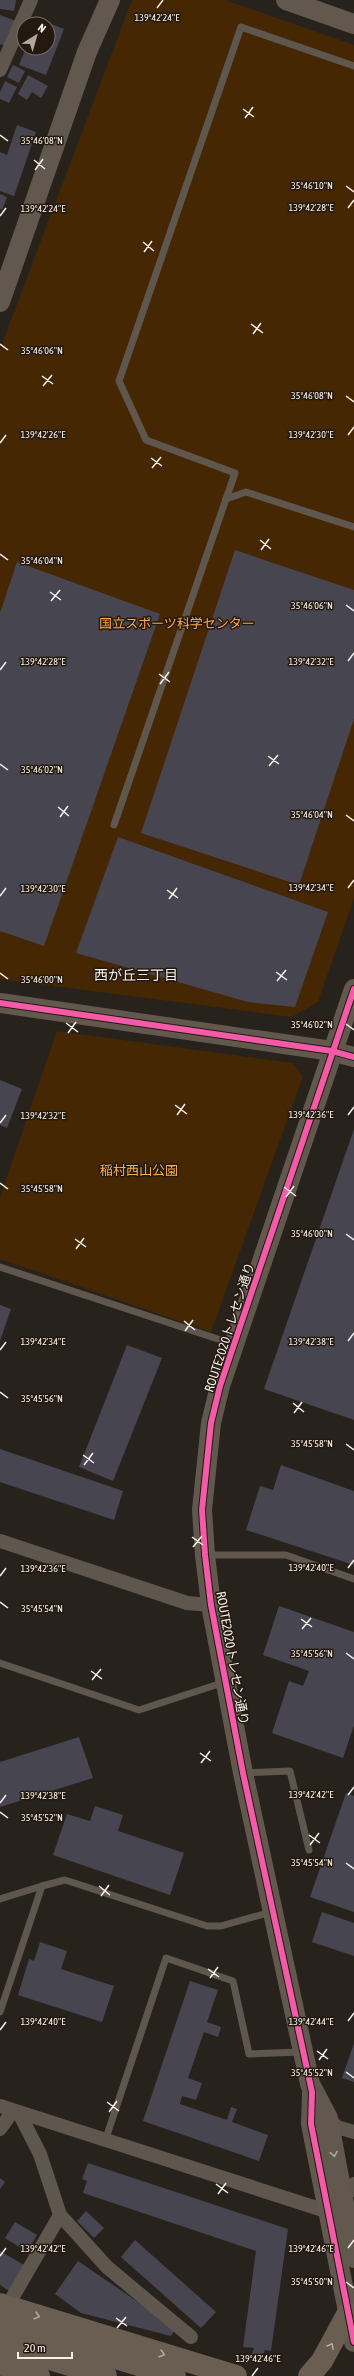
<svg xmlns="http://www.w3.org/2000/svg" width="354" height="2376" viewBox="0 0 354 2376" font-family="'Asap Condensed','Noto Sans JP',sans-serif">
<rect width="100%" height="100%" fill="#28221d"/>
<g fill="#452704">
<polygon points="132,0 225,0 354,45 354,898 318,1002 292,1017 0,979 0,349"/>
<polygon points="57,1031 293,1063 303,1076 211,1332 0,1259 0,1197"/>
</g>
<g fill="#474550">
<polygon points="0,0 16,0 14,11 0,9"/>
<polygon points="0,15 16,21 5,46 0,44"/>
<polygon points="38,19 64,29 46,75 19,65 26,48 48,48 48,24 36,24"/>
<polygon points="13,65 25,71 19,83 7,77"/>
<polygon points="28,75 48,86 41,98 32,92 27,100 18,94"/>
<polygon points="5,81 17,87 9,103 0,99 0,92"/>
<polygon points="17,125 36,132 14,196 0,191 0,152 7,155"/>
<polygon points="0,194 7,197 2,210 0,209"/>
<polygon points="235,550 354,590 354,719 299,885 141,833"/>
<polygon points="17,562 160,614 44,946 0,931 0,613"/>
<polygon points="118,837 328,912 295,1007 248,1002 76,953"/>
<polygon points="0,1080 22,1089 7,1128 0,1125"/>
<polygon points="354,1129 354,1420 264,1389"/>
<polygon points="0,1305 11,1309 0,1341"/>
<polygon points="127,1345 162,1358 113,1481 79,1467"/>
<polygon points="0,1449 123,1491 114,1520 0,1482"/>
<polygon points="281,1465 354,1491 354,1565 246,1530 260,1486 273,1490"/>
<polygon points="279,1606 354,1632 354,1725 343,1758 272,1733 289,1681 303,1686 309,1671 263,1655"/>
<polygon points="79,1737 93,1778 0,1807 0,1762"/>
<polygon points="346,1793 354,1796 354,1912 310,1897"/>
<polygon points="95,1806 123,1815 118,1831 184,1853 170,1895 53,1855 67,1814 90,1821"/>
<polygon points="322,1912 354,1923 354,1956 312,1942"/>
<polygon points="40,1942 67,1951 61,1969 114,1986 102,2022 18,1995 29,1959 34,1961"/>
<polygon points="190,1981 218,1990 207,2022 221,2027 218,2037 204,2032 188,2078 202,2083 196,2100 182,2096 180,2104 227,2120 231,2107 237,2109 232,2122 268,2135 259,2161 143,2121"/>
<polygon points="354,2043 354,2082 342,2078"/>
<polygon points="88,2163 288,2229 271,2351 265,2350 263,2355 252,2354 254,2348 243,2347 256,2251 83,2193 87,2181 82,2179"/>
<polygon points="0,2178 5,2182 0,2189"/>
<polygon points="86,2211 104,2228 94,2238 77,2221"/>
<polygon points="15,2222 37,2235 27,2252 5,2238"/>
<polygon points="135,2240 216,2312 201,2328 121,2257"/>
<polygon points="0,2251 24,2265 9,2291 0,2285"/>
<polygon points="78,2261 176,2328 171,2336 81,2313 55,2294"/>
</g>
<g fill="none" stroke-linecap="round" stroke-linejoin="round">
<g stroke="#5f564e" stroke-width="7">
<polyline points="226,499 235,473 146,440 119,381 241,27 354,66"/>
<polyline points="114,825 226,499 246,492 354,527"/>
<polyline points="0,1267 233,1344"/>
<polyline points="207,1555 286,1555 354,1579"/>
<polyline points="0,1663 139,1710 225,1682"/>
<polyline points="245,1773 290,1771 309,1850"/>
<polyline points="0,1899 42,1886"/>
<polyline points="0,2012 42,1886 65,1880 207,1926 221,1926 271,1912"/>
<polyline points="105,2141 166,1958 233,1981 249,2054 301,2052"/>
</g>
<g stroke="#5f564e" stroke-width="14">
<polyline points="0,70 31,0"/>
<polyline points="0,1541 187,1603 211,1605"/>
<polyline points="0,2106 326,2211"/>
<polyline points="19,2113 40,2154 60,2215 107,2267 191,2337"/>
<polyline points="328,2118 337,2127 354,2132"/>
<polyline points="0,2129 13,2111"/>
<polyline points="342,2201 354,2184"/>
<polyline points="7,2307 60,2215"/>
</g>
<g stroke="#62584d" stroke-width="20">
<polyline points="286,0 354,24"/>
<polyline points="0,302 87,52 110,0"/>
<polyline points="354,989 220,1386 211,1423 202,1510 205,1555 211,1605 243,1773 310,2084 328,2118 354,2258"/>
<polyline points="0,1003 332,1051 354,1057"/>
<polyline points="312,2092 311,2124 354,2342"/>
</g>
<g stroke="#6a5e53" stroke-width="22">
<polyline points="0,2304 236,2376"/>
<polyline points="0,2323 175,2376"/>
<polyline points="0,2344 106,2376"/>
<polyline points="0,2364 39,2376"/>
<polyline points="309,2376 322,2361 348,2313"/>
</g>
<defs>
<g id="cycleway">
<polyline points="354,989 220,1386 211,1423 202,1510 205,1555 211,1605 243,1773 312,2092 311,2124 354,2342"/>
<polyline points="0,1003 332,1051 354,1057"/>
</g>
</defs>
<use href="#cycleway" stroke="#23190f" stroke-width="8"/>
<use href="#cycleway" stroke="#f35aa7" stroke-width="6"/>
</g>
<defs><path id="oneway-chevron" d="M-2-3.5L2.5 0L-2 3.5" fill="none" stroke-width="1.6" stroke-linecap="round" stroke-linejoin="round"/></defs>
<use stroke="#ada49c" href="#oneway-chevron" transform="translate(334 2154) rotate(80)"/>
<g stroke="#b1a79e">
<use href="#oneway-chevron" transform="translate(37 2316) rotate(17)"/>
<use href="#oneway-chevron" transform="translate(331 2346) rotate(-60)"/>
<use href="#oneway-chevron" transform="translate(162 2354) rotate(17)"/>
</g>
<path fill="none" stroke="#f8f0ea" stroke-width="1.5" d="M157 8 163 0M243 109 254 117M245 118 253 107M0 135 8 141M34 160 45 169M35 170 43 159M346 186 354 192M348 208 354 200M0 216 6 208M143 242 154 251M144 252 152 241M251 324 263 333M253 334 261 323M0 344 8 350M42 376 53 384M43 386 52 375M346 396 354 402M348 435 354 427M0 443 6 435M151 458 162 466M152 468 161 457M260 540 271 549M261 550 269 539M0 554 8 560M50 592 61 600M51 601 60 590M346 605 354 611M348 661 354 653M0 670 6 662M159 674 170 682M160 684 169 672M268 756 279 764M0 764 8 770M269 766 278 755M58 807 69 816M346 815 354 821M60 817 68 806M348 888 354 880M167 890 178 898M0 896 6 888M169 899 177 888M276 972 287 980M0 973 8 979M277 981 286 970M66 1023 78 1032M346 1024 354 1030M68 1033 76 1022M175 1105 187 1114M177 1115 185 1104M348 1115 354 1107M0 1123 6 1115M0 1183 8 1189M284 1187 296 1196M286 1197 294 1186M346 1234 354 1240M75 1239 86 1247M76 1249 84 1238M184 1321 195 1330M185 1331 193 1320M348 1341 354 1333M0 1350 6 1342M0 1392 8 1398M293 1403 304 1412M294 1413 302 1402M346 1444 354 1450M83 1455 94 1463M84 1465 93 1453M192 1537 203 1545M193 1547 202 1536M348 1568 354 1560M0 1576 6 1568M0 1602 8 1608M301 1619 312 1627M302 1629 311 1618M346 1653 354 1659M91 1671 102 1679M92 1680 101 1669M200 1753 211 1761M201 1763 210 1751M348 1795 354 1787M0 1803 6 1795M0 1812 8 1818M309 1835 320 1843M310 1845 319 1833M346 1863 354 1869M99 1886 110 1895M101 1896 109 1885M208 1969 219 1977M210 1978 218 1967M348 2021 354 2013M0 2030 6 2022M317 2051 328 2059M319 2060 327 2049M346 2072 354 2078M107 2102 119 2111M109 2112 117 2101M216 2184 228 2193M218 2194 226 2183M348 2248 354 2240M0 2256 6 2248M346 2282 354 2288M116 2318 127 2326M117 2328 126 2317M252 2376 258 2368"/>
<g text-anchor="middle" stroke-width="3" stroke-linejoin="round" paint-order="stroke">
<g font-size="13" fill="#feab4d" stroke="#23190f">
<text x="177" y="628">国立スポーツ科学センター</text>
<text x="139" y="1175">稲村西山公園</text>
</g>
<g font-size="13" fill="#f8f0ea" stroke="#23190f">
<text transform="translate(229 1327) rotate(-72)" y="5">ROUTE2020トレセン通り</text>
<text transform="translate(233 1658) rotate(80)" y="5">ROUTE2020トレセン通り</text>
</g>
<g font-size="14" fill="#f8f0ea" stroke="#23190f">
<text x="136" y="980">西が丘三丁目</text>
</g>
</g>
<g font-size="10" text-anchor="middle" fill="#f8f0ea" stroke="#23190f" stroke-width="3" stroke-linejoin="round" paint-order="stroke">
<text x="157" y="21">139°42'24"E</text>
<text x="42" y="144">35°46'08"N</text>
<text x="312" y="189">35°46'10"N</text>
<text x="311" y="211">139°42'28"E</text>
<text x="43" y="212">139°42'24"E</text>
<text x="42" y="354">35°46'06"N</text>
<text x="312" y="399">35°46'08"N</text>
<text x="311" y="438">139°42'30"E</text>
<text x="43" y="438">139°42'26"E</text>
<text x="42" y="564">35°46'04"N</text>
<text x="312" y="609">35°46'06"N</text>
<text x="311" y="665">139°42'32"E</text>
<text x="43" y="665">139°42'28"E</text>
<text x="42" y="773">35°46'02"N</text>
<text x="312" y="818">35°46'04"N</text>
<text x="311" y="891">139°42'34"E</text>
<text x="43" y="892">139°42'30"E</text>
<text x="42" y="983">35°46'00"N</text>
<text x="312" y="1028">35°46'02"N</text>
<text x="311" y="1118">139°42'36"E</text>
<text x="43" y="1119">139°42'32"E</text>
<text x="42" y="1192">35°45'58"N</text>
<text x="312" y="1237">35°46'00"N</text>
<text x="311" y="1345">139°42'38"E</text>
<text x="43" y="1345">139°42'34"E</text>
<text x="42" y="1402">35°45'56"N</text>
<text x="312" y="1447">35°45'58"N</text>
<text x="311" y="1571">139°42'40"E</text>
<text x="43" y="1572">139°42'36"E</text>
<text x="42" y="1612">35°45'54"N</text>
<text x="312" y="1657">35°45'56"N</text>
<text x="311" y="1798">139°42'42"E</text>
<text x="43" y="1799">139°42'38"E</text>
<text x="42" y="1821">35°45'52"N</text>
<text x="312" y="1866">35°45'54"N</text>
<text x="311" y="2025">139°42'44"E</text>
<text x="43" y="2025">139°42'40"E</text>
<text x="312" y="2076">35°45'52"N</text>
<text x="311" y="2252">139°42'46"E</text>
<text x="43" y="2252">139°42'42"E</text>
<text x="312" y="2285">35°45'50"N</text>
<text x="258" y="2362">139°42'46"E</text>
</g>
<g transform="translate(36 36) rotate(37)"><circle r="19" fill="#23190f" stroke="#786f67"/>
<path d="M0-3L7 15L0 10L-7 15Z" fill="#afa8a2"/>
<text y="-6" font-size="11" font-weight="bold" text-anchor="middle" fill="#f8f0ea">N</text>
</g>
<path d="M18 2352v6h54v-6" fill="none" stroke="#f8f0ea" stroke-width="2"/>
<text x="24" y="2352" font-size="12" fill="#f8f0ea" stroke="#23190f" stroke-width="3" paint-order="stroke">20 m</text>
</svg>
